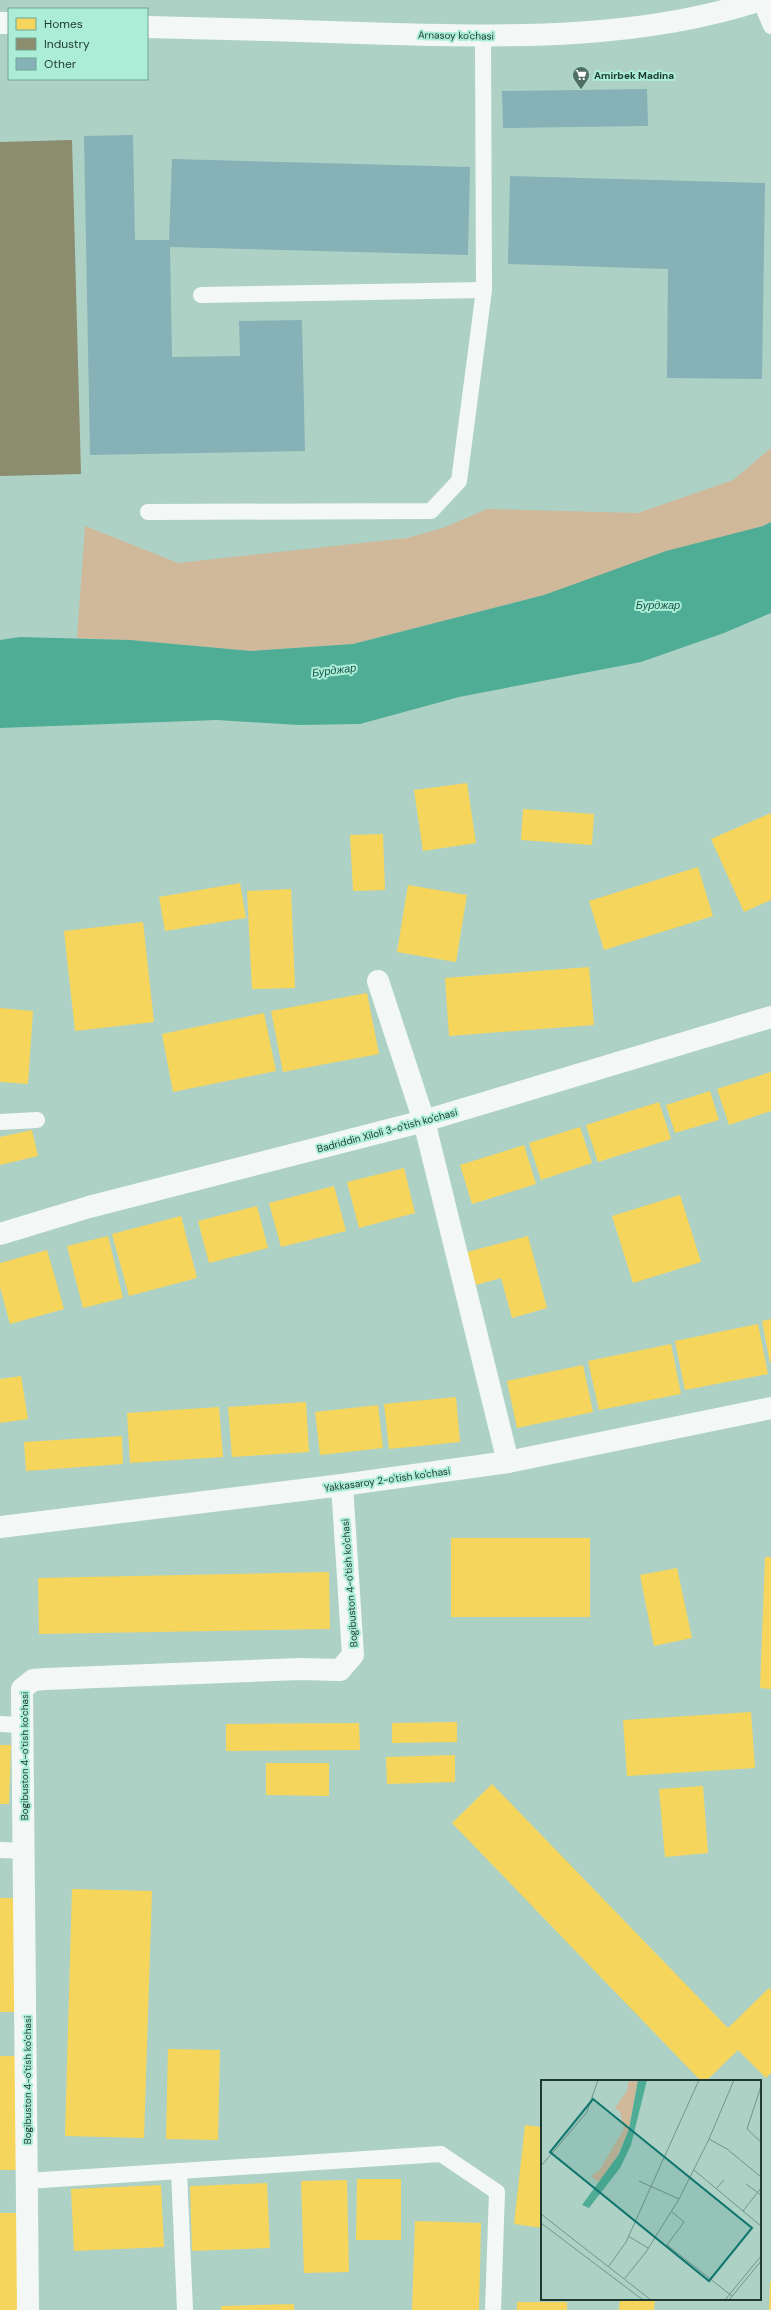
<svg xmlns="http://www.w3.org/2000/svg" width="771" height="2310" viewBox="0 0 771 2310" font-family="'DM Sans',sans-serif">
<rect width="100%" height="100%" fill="#aed1c5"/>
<polygon fill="#d0b89b" points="771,448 771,522 763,526 544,595 353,644 251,651 130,640 77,638 85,526 178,563 407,538 443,528 487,509 638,513 733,480"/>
<polygon fill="#4fad95" points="771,522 771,613 724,633 641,662 459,697 360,724 299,725 217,720 0,728 0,640 20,637 130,640 251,651 353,644 544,595 666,551 763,526"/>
<g fill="#f6d55c">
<polygon points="467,783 476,843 423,851 414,790"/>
<polygon points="523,809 594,814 592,845 521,840"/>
<polygon points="771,813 771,900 744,912 711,839"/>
<polygon points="383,834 385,890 353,891 350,835"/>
<polygon points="698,867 713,916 604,950 589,901"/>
<polygon points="240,883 246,918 165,931 159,897"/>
<polygon points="408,885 467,895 456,962 397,952"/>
<polygon points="291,889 295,988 252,989 247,891"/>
<polygon points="143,922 154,1022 75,1031 64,931"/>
<polygon points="589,967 594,1025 449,1036 445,978"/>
<polygon points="367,993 379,1054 283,1072 271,1011"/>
<polygon points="0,1008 33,1011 28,1084 0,1082"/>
<polygon points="264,1013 276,1071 173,1092 162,1034"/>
<polygon points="771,1072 771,1111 729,1125 717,1089"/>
<polygon points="710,1091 719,1120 675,1133 666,1105"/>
<polygon points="659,1102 671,1139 598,1162 586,1125"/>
<polygon points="580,1127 592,1163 541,1180 529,1143"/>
<polygon points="32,1130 38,1156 0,1165 0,1137"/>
<polygon points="524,1145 536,1184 472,1204 460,1165"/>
<polygon points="404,1168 415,1213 359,1228 347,1182"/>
<polygon points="334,1186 346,1231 281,1247 269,1203"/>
<polygon points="680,1195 701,1262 633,1283 612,1216"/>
<polygon points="257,1206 268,1248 209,1263 198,1221"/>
<polygon points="181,1216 197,1278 129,1296 112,1234"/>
<polygon points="108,1236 123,1298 83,1308 67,1246"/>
<polygon points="528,1236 547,1308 512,1318 501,1278 476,1285 467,1252"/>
<polygon points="47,1250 64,1309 10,1324 0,1287 0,1263"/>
<polygon points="771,1319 771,1363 770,1363 762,1321"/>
<polygon points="758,1324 768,1374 685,1390 675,1341"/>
<polygon points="671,1344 681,1394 599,1410 588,1361"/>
<polygon points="583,1365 593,1412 517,1428 507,1381"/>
<polygon points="21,1376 28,1419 0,1423 0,1379"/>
<polygon points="456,1397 460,1442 389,1449 384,1404"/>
<polygon points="306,1402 309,1452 232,1457 228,1407"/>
<polygon points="378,1405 383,1448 320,1455 315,1412"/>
<polygon points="219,1407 223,1457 130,1463 127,1413"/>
<polygon points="122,1436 123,1464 26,1471 24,1442"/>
<rect x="451" y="1538" width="139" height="79"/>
<polygon points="765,1557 771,1557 771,1689 760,1688"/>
<polygon points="677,1568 692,1638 654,1646 640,1575"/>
<polygon points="329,1572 330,1629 39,1634 38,1578"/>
<polygon points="751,1712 755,1768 627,1776 623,1720"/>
<polygon points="457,1722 457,1742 392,1743 392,1723"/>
<polygon points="359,1723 360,1750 226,1751 226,1724"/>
<polygon points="0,1745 11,1745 9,1804 0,1804"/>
<polygon points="455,1755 455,1782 387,1784 386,1757"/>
<polygon points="266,1763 329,1763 329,1796 266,1795"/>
<polygon points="492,1784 728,2028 769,1988 771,1990 771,2073 766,2078 738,2050 706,2081 701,2081 452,1823"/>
<polygon points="703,1786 708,1853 665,1857 659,1789"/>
<polygon points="72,1889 152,1891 144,2138 65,2136"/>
<polygon points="0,1898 21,1898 22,2012 0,2012"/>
<polygon points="168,2049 220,2050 218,2140 166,2139"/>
<polygon points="0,2056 17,2056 18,2170 0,2170"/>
<polygon points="525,2125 542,2127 542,2228 514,2224"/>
<polygon points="357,2179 401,2179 401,2240 356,2240"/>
<polygon points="347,2180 349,2272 304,2273 301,2181"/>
<polygon points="267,2183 270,2248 192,2251 190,2186"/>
<polygon points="161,2185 164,2247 74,2251 71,2189"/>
<rect x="0" y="2213" width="26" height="97"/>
<polygon points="415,2221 481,2223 479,2310 412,2310"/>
<polygon points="770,2282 771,2282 771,2310 769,2310"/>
<polygon points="620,2299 655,2299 654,2310 619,2310"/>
<rect x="517" y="2302" width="50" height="8"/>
<polygon points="294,2304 294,2310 221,2310 221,2306"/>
</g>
<polygon fill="#8c8c6e" points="72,140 81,474 0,476 0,142"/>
<g fill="#86b1b6">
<polygon points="647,89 648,126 503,128 502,91"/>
<polygon points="133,135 135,240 169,240 172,159 470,167 468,255 170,247 172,357 240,356 239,321 302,320 305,451 90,455 84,136"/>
<polygon points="510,176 765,183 762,379 667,378 668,269 508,264"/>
</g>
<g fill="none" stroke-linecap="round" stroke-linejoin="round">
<g stroke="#f3f8f6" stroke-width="16">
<polyline points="760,0 771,26"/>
<polyline points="201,295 484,290"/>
<polyline points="148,512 431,511 459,481 484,290 483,36"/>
<polyline points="0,1122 37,1120"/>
<polyline points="0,1724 23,1725"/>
<polyline points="0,1850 25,1851"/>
<polyline points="179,2171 185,2310"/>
<polyline points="27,2181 441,2154 497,2192 493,2310"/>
</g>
<g stroke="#f3f8f6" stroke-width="22">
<polyline points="0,23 9,23"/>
<path d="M147 27C229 29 310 31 392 34 516 37 642 39 761 0"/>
<polyline points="378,981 424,1121 508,1462"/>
<polyline points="0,1234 89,1207 424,1121 771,1017"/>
<polyline points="0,1527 342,1485 508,1462 771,1408"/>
<polyline points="28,2310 22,1689 33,1680 46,1679 300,1669 340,1670 353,1655 342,1485"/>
</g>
</g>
<defs>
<symbol id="supermarket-pin" viewBox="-11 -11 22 30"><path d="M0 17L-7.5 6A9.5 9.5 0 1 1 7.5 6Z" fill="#506e65" stroke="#abedd7"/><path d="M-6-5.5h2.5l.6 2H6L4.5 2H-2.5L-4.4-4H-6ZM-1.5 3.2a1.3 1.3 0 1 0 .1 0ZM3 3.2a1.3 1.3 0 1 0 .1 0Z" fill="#fff"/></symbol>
</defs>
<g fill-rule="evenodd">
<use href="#supermarket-pin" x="571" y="65" width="20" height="27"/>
</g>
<g text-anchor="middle" stroke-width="4" stroke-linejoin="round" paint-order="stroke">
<g font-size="10" fill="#1e3931" stroke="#abedd7">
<text transform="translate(456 35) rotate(1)" y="4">Arnasoy ko'chasi</text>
<text transform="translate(387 1130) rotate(-15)" y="4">Badriddin Xiloli 3-o'tish ko'chasi</text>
<text transform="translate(387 1479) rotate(-8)" y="4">Yakkasaroy 2-o'tish ko'chasi</text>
<text transform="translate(349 1583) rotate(-94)" y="4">Bogibuston 4-o'tish ko'chasi</text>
<text transform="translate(24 1756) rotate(-90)" y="4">Bogibuston 4-o'tish ko'chasi</text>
<text transform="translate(27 2080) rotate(-90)" y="4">Bogibuston 4-o'tish ko'chasi</text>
</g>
<g font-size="10" font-weight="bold" fill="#1e3931" stroke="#abedd7" text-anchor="start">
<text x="594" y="79">Amirbek Madina</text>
</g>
<g font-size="11" font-style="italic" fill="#1b5848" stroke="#abedd7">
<text x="658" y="609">Бурджар</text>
<text transform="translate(334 670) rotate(-7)" y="4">Бурджар</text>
</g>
</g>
<g transform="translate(541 2080)">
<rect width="220" height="220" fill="#aed1c5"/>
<path d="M88 0H97L88 49 73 84 57 102 50 96 58 91 83 49 79 32 74 28 86 11Z" fill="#d0b89b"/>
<path d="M97 0H106L90 65 79 88 48 128 41 125 78 74 88 49Z" fill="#4fad95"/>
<path fill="none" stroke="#74948a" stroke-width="1" d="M220 6 206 49 220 62M168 59 186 69 220 97M0 86 46 32 57 0M153 90 220 146M98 101 138 119M205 104 220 115M175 109 183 100M130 131 143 142 126 165 191 216M202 131 220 108M0 134 110 220M0 143 102 220M87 156 107 168M68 186 85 162 158 0M84 198 105 172 138 119 168 59 193 0M184 220 220 176M188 220 220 181"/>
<path fill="#0f766e" fill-opacity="0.15" stroke="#0f766e" stroke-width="2" d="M52 19 211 148 168 201 9 72Z"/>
<rect width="220" height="220" fill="none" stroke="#1e3931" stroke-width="2"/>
</g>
<rect x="8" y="8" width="140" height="72" fill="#abedd7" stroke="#73a595"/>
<rect x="16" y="18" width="20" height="12" fill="#f6d55c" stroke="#73a595"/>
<text x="44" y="28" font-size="12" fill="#1e3931">Homes</text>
<rect x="16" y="38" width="20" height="12" fill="#8c8c6e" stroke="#73a595"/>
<text x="44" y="48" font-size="12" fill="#1e3931">Industry</text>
<rect x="16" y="58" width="20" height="12" fill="#86b1b6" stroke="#73a595"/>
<text x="44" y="68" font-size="12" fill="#1e3931">Other</text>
</svg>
